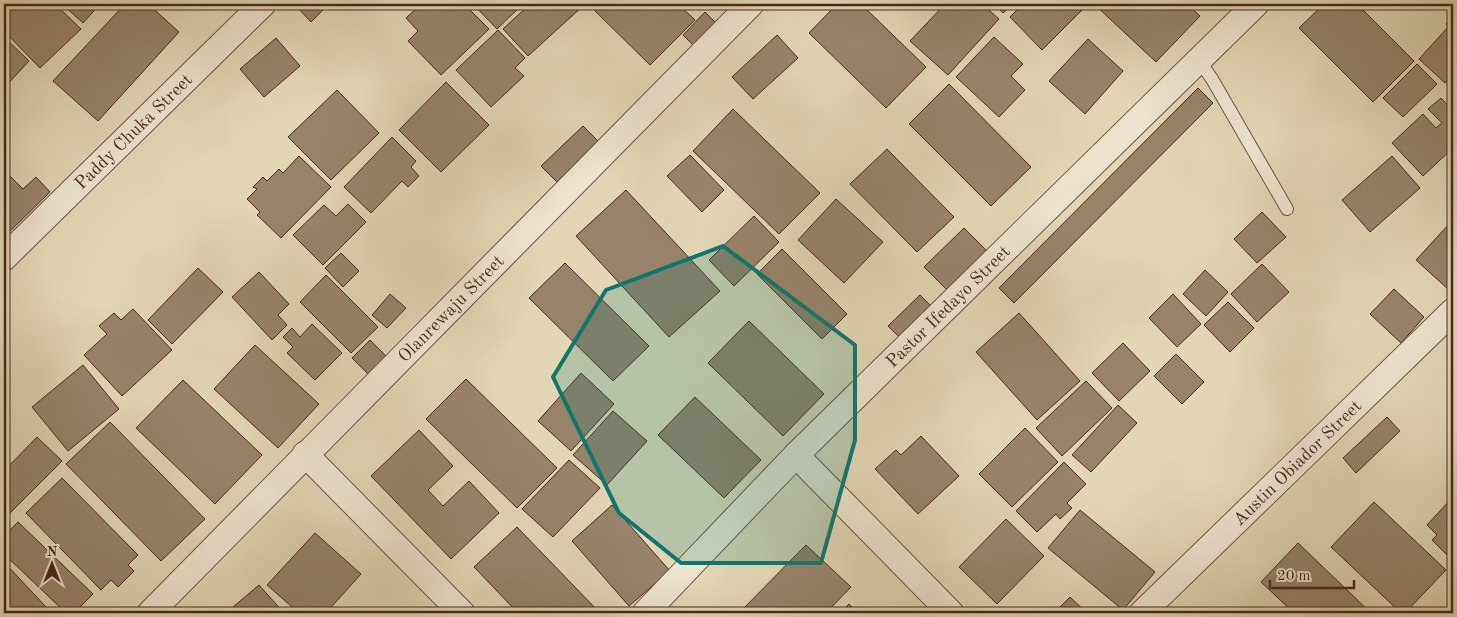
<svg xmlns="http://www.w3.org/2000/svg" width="1457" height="617" viewBox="0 0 1457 617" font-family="'Old Standard TT',serif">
<rect width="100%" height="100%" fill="#e2d6b4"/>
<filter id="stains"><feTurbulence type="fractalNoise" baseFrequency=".004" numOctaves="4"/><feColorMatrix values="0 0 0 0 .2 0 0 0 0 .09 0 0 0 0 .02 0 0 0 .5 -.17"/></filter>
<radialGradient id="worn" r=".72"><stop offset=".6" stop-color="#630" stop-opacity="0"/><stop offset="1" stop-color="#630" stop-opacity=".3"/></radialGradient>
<g fill="#98836a" stroke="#48291a">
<polygon points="11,4 55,4 81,29 40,68 4,31 4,11"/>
<polygon points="62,4 100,4 83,23"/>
<polygon points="125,4 148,4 179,32 98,121 53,81"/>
<polygon points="300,4 329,4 311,22 297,7"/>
<polygon points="421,4 435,4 441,10 447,4 464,4 489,29 441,75 408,41 418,31 406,18"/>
<polygon points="473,4 523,4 497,29"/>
<polygon points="530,4 581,4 583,6 528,56 503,29"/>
<polygon points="588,4 678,4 695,20 650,65"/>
<polygon points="837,4 861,4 926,67 886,108 809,33"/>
<polygon points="945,4 982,4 999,19 948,75 910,41"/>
<polygon points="994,4 1013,4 1003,13"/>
<polygon points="1023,4 1083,4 1086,6 1042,50 1010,17"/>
<polygon points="1094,4 1187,4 1200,16 1156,62"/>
<polygon points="1324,4 1357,4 1414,61 1373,102 1299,28"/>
<polygon points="705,12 717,24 695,47 683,35"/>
<polygon points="1453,16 1453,74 1445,83 1419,59 1449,26 1446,24"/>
<polygon points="498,30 525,58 515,68 524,76 491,107 456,70"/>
<polygon points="777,35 798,58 753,99 732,77"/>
<polygon points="4,37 29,61 4,88"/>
<polygon points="994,37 1023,64 1011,76 1025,90 999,117 956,77"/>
<polygon points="276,38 300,66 264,97 240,69"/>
<polygon points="1088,39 1123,71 1085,114 1049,81"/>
<polygon points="1417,64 1437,84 1403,117 1383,98"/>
<polygon points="446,82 489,125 441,172 399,130"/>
<polygon points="949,84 1031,167 991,206 909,124"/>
<polygon points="1198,88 1213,103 1014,303 999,288"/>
<polygon points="337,90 379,133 331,180 288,137"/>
<polygon points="1441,98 1453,111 1453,148 1423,176 1392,143 1423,114 1436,128 1442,123 1428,109"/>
<polygon points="733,109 820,193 779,234 693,151"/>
<polygon points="583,126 600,143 558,183 541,166"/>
<polygon points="392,137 416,161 411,167 419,176 408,187 402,181 371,213 344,187"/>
<polygon points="887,149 954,217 917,252 850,184"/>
<polygon points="690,155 724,190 702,212 667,176"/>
<polygon points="299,156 331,187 281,238 257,215 260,212 247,199 257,189 253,187 263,177 267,181 279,169 283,173"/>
<polygon points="1392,156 1420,188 1370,232 1342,200"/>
<polygon points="10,176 23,189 36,177 50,192 4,237 6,206 4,182"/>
<polygon points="626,190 720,291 669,337 576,236"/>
<polygon points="836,199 883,242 844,283 798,240"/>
<polygon points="348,204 366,222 323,265 293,235 324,205 336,216"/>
<polygon points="1262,212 1286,237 1257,263 1234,239"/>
<polygon points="754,216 779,242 734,286 709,260"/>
<polygon points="1450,223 1453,226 1453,286 1449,290 1416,260"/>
<polygon points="964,228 987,251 947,290 924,267"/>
<polygon points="782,249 847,314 822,339 757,274"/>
<polygon points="341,253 359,271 343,287 325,268"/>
<polygon points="565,263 649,346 613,381 529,298"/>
<polygon points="1262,264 1289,292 1257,322 1231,294"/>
<polygon points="198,268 223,292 172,344 148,320"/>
<polygon points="1205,270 1228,292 1206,316 1183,294"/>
<polygon points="259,272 289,304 278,315 287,325 272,340 232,297"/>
<polygon points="326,275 378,327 351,353 300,302"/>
<polygon points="1394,289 1424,317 1401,343 1370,314"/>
<polygon points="390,294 406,308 387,328 372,315"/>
<polygon points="1173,294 1201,324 1177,347 1149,318"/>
<polygon points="920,295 933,308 901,339 888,326"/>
<polygon points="1228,302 1254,328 1230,352 1204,325"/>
<polygon points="133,309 172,350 122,396 84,355 107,334 99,326 114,313 121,320"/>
<polygon points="1019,313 1080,381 1037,420 976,352"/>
<polygon points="749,321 824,394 783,436 708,363"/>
<polygon points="312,324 342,353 315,380 287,353 293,347 283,337 292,328 300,337"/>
<polygon points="370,340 386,356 368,374 352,358"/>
<polygon points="1123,343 1150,371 1119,401 1092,373"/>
<polygon points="255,345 319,404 278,448 214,389"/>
<polygon points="1176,354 1204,382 1182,404 1154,376"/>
<polygon points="83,365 119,409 68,451 32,407"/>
<polygon points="581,373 614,404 571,451 538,421"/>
<polygon points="466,379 557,468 517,508 426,419"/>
<polygon points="183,380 262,455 215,504 136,428"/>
<polygon points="1086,381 1112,408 1062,456 1036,428"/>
<polygon points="695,397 761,460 724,498 658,435"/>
<polygon points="1118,405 1137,423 1091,472 1072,455"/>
<polygon points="613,411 647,441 607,485 573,455"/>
<polygon points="1387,417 1400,431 1356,473 1343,458"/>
<polygon points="110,422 205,519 161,561 66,464"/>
<polygon points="1025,428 1058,462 1012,507 979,474"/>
<polygon points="419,430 453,466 428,490 443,506 469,481 499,513 451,559 371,476"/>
<polygon points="921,436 959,476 918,514 875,469 896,450 901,455"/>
<polygon points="37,437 62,461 4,519 4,471"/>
<polygon points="569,460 600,488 553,537 522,509"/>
<polygon points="1064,462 1086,484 1067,503 1072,508 1060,519 1056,514 1037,532 1016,511"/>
<polygon points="62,478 138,555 128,565 134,571 118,587 111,580 101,590 26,513"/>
<polygon points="1451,499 1453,501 1453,561 1432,540 1437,535 1427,525"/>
<polygon points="1374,502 1446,570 1405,613 1401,613 1331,547"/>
<polygon points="612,505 670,571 629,606 572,541"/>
<polygon points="1080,510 1155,572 1123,610 1048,548"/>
<polygon points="1006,519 1044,556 997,604 959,567"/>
<polygon points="18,522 93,594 74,613 66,613 4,554 4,536"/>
<polygon points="517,527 600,613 518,613 474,567"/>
<polygon points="315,533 361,574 326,613 299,613 267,585"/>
<polygon points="1298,543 1371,613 1294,613 1261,582"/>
<polygon points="806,545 851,587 826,613 739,613"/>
<polygon points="4,562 46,607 40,613 15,613 4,601"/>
<polygon points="259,585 284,613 226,613"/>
<polygon points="1070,597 1087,613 1054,613"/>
<polygon points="849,604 858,613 840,613"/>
</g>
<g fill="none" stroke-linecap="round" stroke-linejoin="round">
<defs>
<polyline id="service" points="1199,60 1212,79 1287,209"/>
<g id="minor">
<path id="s1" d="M4 258 263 4"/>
<polyline points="305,454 462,613"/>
<polyline points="796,455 951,613"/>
<path id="s2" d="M150 613 751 4"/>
<path id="s3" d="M645 613 796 455 1256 4"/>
<path id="s4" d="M1142 613 1453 311"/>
</g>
</defs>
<use href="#service" stroke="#6e5440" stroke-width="14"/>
<use href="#minor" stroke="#6e5440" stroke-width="27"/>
<use href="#service" stroke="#ece4ce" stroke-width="12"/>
<use href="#minor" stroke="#ece4ce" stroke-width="25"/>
</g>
<path fill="#0f766e" fill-opacity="0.2" stroke="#0f766e" stroke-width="4" stroke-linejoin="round" d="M723 246 855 345V440L821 563H681L619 513 553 377 606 290Z"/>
<g text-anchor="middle" stroke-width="4" stroke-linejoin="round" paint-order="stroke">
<g font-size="18" fill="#48291a" stroke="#ece4ce">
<text dy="6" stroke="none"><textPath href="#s1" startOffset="181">Paddy Chuka Street</textPath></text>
<text dy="6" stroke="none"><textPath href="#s3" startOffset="431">Pastor Ifedayo Street</textPath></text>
<text dy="6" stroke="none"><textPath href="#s2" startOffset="428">Olanrewaju Street</textPath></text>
<text dy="6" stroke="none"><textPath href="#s4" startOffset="216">Austin Obiador Street</textPath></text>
</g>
</g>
<rect width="1457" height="617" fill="none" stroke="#e2d6b4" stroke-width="20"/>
<rect x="5" y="5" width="1447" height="607" fill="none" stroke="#48291a" stroke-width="2.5"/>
<rect x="10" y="10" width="1437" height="597" fill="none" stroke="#48291a"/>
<g transform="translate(52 564)" stroke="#ece4ce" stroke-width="4" paint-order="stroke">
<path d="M0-4L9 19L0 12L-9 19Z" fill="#48291a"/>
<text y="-8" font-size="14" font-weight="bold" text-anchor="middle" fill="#48291a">N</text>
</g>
<path d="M1270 580v8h84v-8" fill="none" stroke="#48291a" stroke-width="2.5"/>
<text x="1277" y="580" font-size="15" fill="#48291a" stroke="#ece4ce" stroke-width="4" paint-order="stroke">20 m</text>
<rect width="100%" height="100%" filter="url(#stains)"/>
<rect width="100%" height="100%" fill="url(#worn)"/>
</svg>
